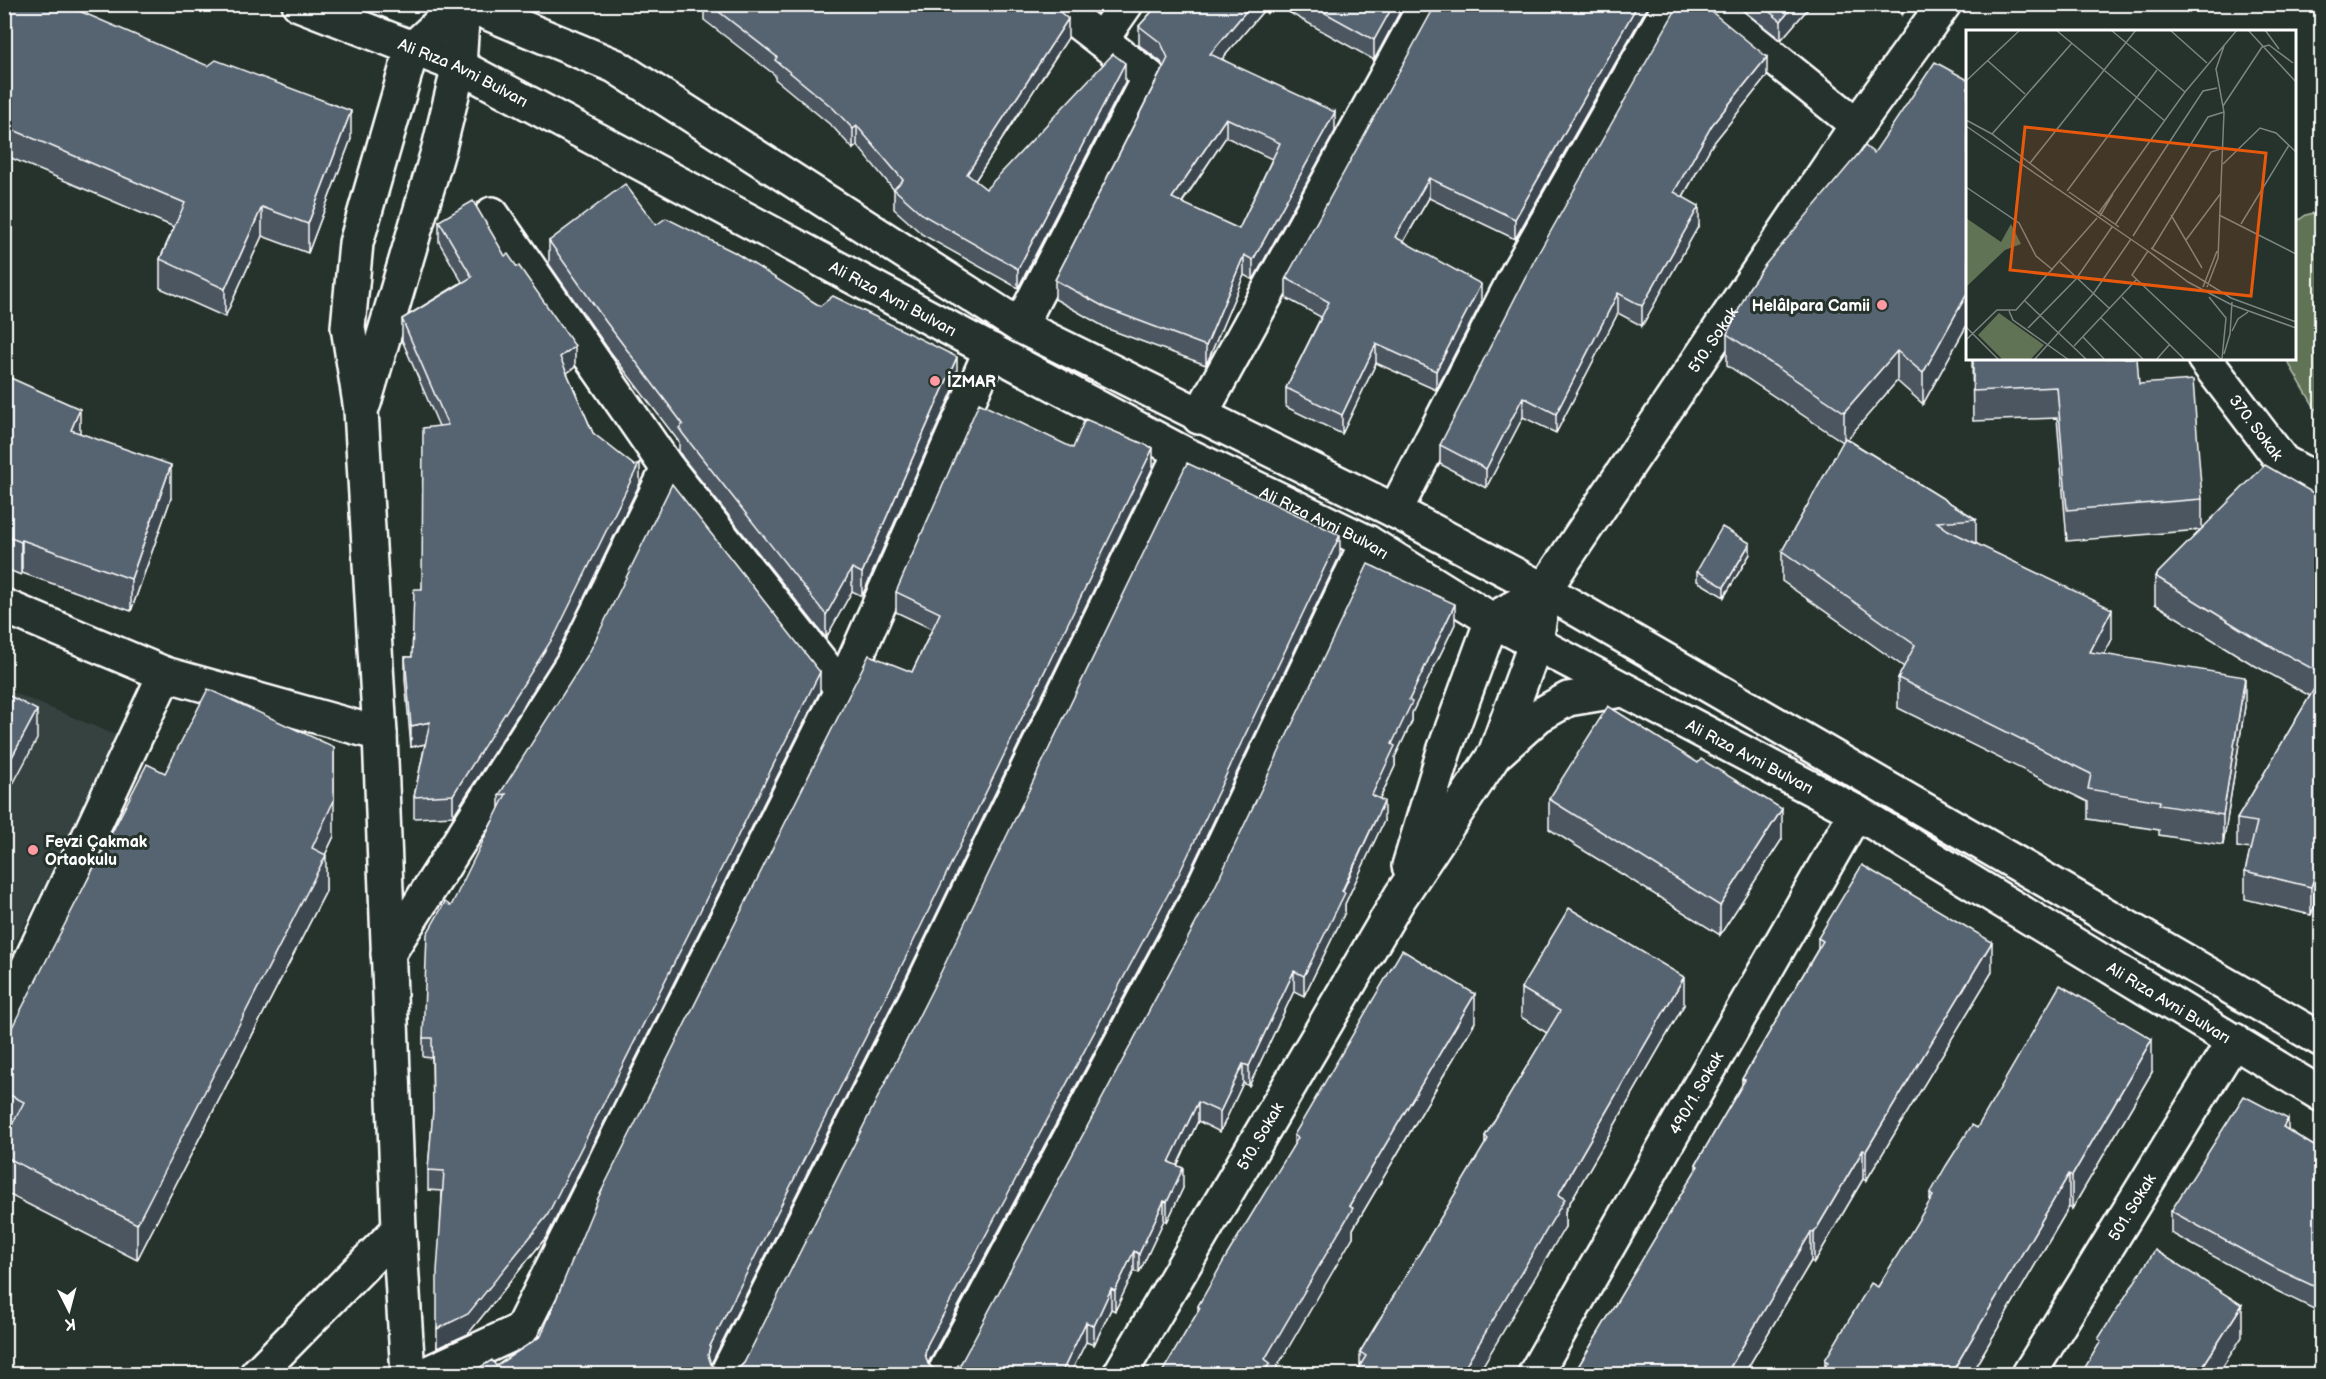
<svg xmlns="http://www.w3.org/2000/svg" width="2326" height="1379" viewBox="0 0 2326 1379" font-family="'Balsamiq Sans',sans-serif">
<rect width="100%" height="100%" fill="#26332d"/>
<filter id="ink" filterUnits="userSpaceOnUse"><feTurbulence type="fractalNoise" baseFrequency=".0167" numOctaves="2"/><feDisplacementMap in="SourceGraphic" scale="12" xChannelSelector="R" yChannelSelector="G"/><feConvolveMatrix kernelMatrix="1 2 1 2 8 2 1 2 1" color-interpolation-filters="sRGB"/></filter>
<g filter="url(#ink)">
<polygon fill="#354241" points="5,689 120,737 5,963"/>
<polygon fill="#617355" stroke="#b0b9aa" stroke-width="1.5" points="2321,211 2322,211 2321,418 2286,359 2294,358 2295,223 2306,215"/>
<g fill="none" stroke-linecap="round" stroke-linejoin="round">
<defs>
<g id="street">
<polyline points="1707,4 1857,125"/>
<polyline points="1101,40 1126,4"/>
<polyline points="492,214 668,469 842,689"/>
<polyline points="1020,326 1149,77 1054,4"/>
<path id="s1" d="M2204 358 2283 462 2322 483"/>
<polyline points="1199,417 1426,4"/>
<polyline points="1395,511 1518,272 1671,4"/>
<path id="s2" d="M1544 590 1857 125 1944 4"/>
<polyline points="4,606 165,674 380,734"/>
<polyline points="388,954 572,664 668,469"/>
<polyline points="4,1018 165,674"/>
<polyline points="257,1374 399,1229"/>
<polyline points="426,1374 521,1330 842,689 991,350"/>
<polyline points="727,1374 923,985 1181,452"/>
<polyline points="944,1374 1197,900 1367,542"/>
<path id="s3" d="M1535 1374 1856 812"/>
<path id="s4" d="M2029 1374 2234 1040"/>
</g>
<g id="secondary">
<path id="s5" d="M299 4 459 66 1181 452 1367 542 1492 620 1856 812 2322 1095"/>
<polyline points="466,4 615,66 1020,326 1395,511 1544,590 2322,1040"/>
<polyline points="364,403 439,148 459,66 463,4"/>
<polyline points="1499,751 1538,716 1568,699 1622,690"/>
<polyline points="1409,866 1444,751 1492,620 1544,590"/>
<polyline points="408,1374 399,1229 380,734 361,410 348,327 356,243 412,49 461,4"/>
<path id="s6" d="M1120 1374 1400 897 1495 754 1536 642 1544 590"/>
</g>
</defs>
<use href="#street" stroke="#fff" stroke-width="38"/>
<use href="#secondary" stroke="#fff" stroke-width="38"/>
<use href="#street" stroke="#26332d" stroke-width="33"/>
<use href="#secondary" stroke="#26332d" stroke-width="33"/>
</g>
<g fill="#4b5661" stroke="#fff" stroke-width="1.5" fill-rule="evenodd">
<polygon points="4,4 70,4 70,8 351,139 308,253 262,236 225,317 160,288 160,259 174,227 4,155"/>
<polygon points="704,4 1051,4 1068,38 975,181 986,189 1125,82 1018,288 923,235 894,209 894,190 857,145 853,149 833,127 775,79 775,75 704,20"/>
<path d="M1154 4H1274L1267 13 1264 10 1222 59 1335 131 1253 280 1244 275 1206 365 1108 329 1055 299V280L1163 67 1161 62 1139 45V26L1156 7ZM1226 137 1272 159 1239 229 1182 203Z"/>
<polygon points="1274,4 1404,4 1374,60"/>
<polygon points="1649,4 1515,239 1429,198 1404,241 1481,303 1436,390 1376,363 1342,434 1286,407 1286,388 1321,317 1286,298 1286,278"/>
<polygon points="1735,4 1812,4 1781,40"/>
<polygon points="1889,4 1911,4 1902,15"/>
<polygon points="1767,76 1712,145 1683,197 1699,225 1642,326 1618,313 1556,433 1523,417 1486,488 1440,464 1440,445"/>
<polygon points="1968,80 1968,323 1923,404 1897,381 1847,439 1976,519 1976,543 2112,639 2104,654 2245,706 2223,845 2159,835 2159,830 2088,819 2088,802 1898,708 1898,678 1904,667 1782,581 1782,551 1843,442 1727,365 1727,334 1874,153"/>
<polygon points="439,221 505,256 575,367 567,373 593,433 640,483 556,655 453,816 414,818 414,797 425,744 411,747 405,679 405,657 412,657 422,589 439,426 402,340 402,319 462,282 439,242"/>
<polygon points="656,225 820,306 957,381 862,596 852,591 826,638 683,458 679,451 679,442 606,346 549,264 549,241"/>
<polygon points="1972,358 2139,384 2202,499 2202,528 2322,498 2322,909 2314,907 2311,915 2245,899 2245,871 2251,849 2237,847 2237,819 2310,696 2252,664 2155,604 2155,576 2201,530 2067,541 2057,418 1973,421"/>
<polygon points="4,375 80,433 171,498 131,611 22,573 21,575 4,568"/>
<polygon points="1073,448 1153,467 906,977 711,1364 719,1371 729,1373 737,1370 744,1363 1340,555 1180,892 928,1364 936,1371 945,1373 953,1370 961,1363 1455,624 1412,713 1412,721 1395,757 1395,766 1380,799 1384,821 1345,904 1345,912 1304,996 1294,991 1249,1086 1243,1083 1220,1132 1198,1121 1177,1166 1183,1188 1167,1222 1164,1220 1139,1273 1134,1271 1115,1311 1111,1309 1094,1345 1086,1342 1070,1374 469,1374 496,1366 541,1336 912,672 932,629 896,612 896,592"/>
<polygon points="1750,554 1724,597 1697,581 1697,571"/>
<polygon points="820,691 547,1236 468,1334 437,1348 442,1191 428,1190 428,1170 433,1112 432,1058 423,1057 423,1038 499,809 499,795"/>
<polygon points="165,773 334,836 325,855 326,891 137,1260 4,1192 4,1140 9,1131 4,1128 4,1043"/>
<polygon points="1549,799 1782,839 1720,935 1549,829"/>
<polygon points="1818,938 1992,972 1866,1181 1863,1179 1814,1263 1811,1261 1744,1374 1578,1374 1578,1367 1696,1170 1696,1164 1742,1085 1742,1079 1818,949"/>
<polygon points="1521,988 1684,1005 1565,1211 1565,1227 1360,1365 1360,1352 1485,1145 1485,1136 1547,1033 1521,1017"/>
<polygon points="1475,1022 1353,1229 1353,1237 1198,1312 1198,1306 1294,1145 1294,1135"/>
<polygon points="2152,1072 2072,1209 2069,1207 1971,1374 1820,1374 1825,1366 1825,1360 1878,1287 1930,1203 1930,1194 1977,1128"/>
<polygon points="2288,1130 2322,1151 2322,1313 2277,1291 2171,1233 2171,1211"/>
</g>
<g fill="#3d464f" stroke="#fff" stroke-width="1.5">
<polygon points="1252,4 1264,4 1264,10 1210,73 1210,54"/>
<polygon points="1267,4 1274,4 1267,13"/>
<polygon points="1394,4 1404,4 1374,60 1374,40"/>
<polygon points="1638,4 1649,4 1515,239 1515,219"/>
<polygon points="1795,4 1812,4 1781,40 1781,21"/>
<polygon points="1902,4 1911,4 1902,15"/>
<polygon points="1068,19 1068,38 967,193 967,174"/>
<polygon points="1767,57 1767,76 1712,145 1674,212 1674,192 1712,125"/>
<polygon points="1125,63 1125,82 1018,288 1018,269"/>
<polygon points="351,111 351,139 308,253 308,224"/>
<polygon points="1335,112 1335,131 1253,280 1253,260"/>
<polygon points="1226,118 1226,137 1172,217 1172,198"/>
<polygon points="857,126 857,145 853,149 853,129"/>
<polygon points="1429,178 1429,198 1395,256 1395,237"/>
<polygon points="1699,206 1699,225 1642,326 1642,306"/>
<polygon points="262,207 262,236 225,317 225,289"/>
<polygon points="1244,255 1244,275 1206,365 1206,346"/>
<polygon points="1481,284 1481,303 1436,390 1436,371"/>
<polygon points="1968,292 1968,323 1923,404 1923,373"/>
<polygon points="1618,293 1618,313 1556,433 1556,414"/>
<polygon points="1376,344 1376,363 1342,434 1342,415"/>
<polygon points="575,346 575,367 560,378 560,357"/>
<polygon points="1897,351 1897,381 1844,443 1844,412"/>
<polygon points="957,357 957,381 862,596 862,573"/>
<polygon points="1523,397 1523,417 1486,488 1486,469"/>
<polygon points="80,409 80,441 71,430"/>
<polygon points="1153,448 1153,467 906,977 710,1366 708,1355 710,1346"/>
<polygon points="640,462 640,483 556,655 453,816 453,795"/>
<polygon points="171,465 171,498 131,611 131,579"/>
<polygon points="1340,535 1340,555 1180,892 927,1365 925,1354 927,1345"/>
<polygon points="22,540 22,573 21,575 21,542"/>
<polygon points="1750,543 1750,554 1724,597 1724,587"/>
<polygon points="852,568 852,591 826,638 826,615"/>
<polygon points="1455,604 1455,624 1412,713 1412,721 1395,757 1395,766 1372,815 1372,795 1409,700"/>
<polygon points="2112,609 2112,639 2090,682 2090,652"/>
<polygon points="820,672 820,691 547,1236 468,1334 437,1348 437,1329"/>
<polygon points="2245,677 2245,706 2223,845 2223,815"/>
<polygon points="37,710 37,739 4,801 4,772"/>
<polygon points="430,722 430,743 411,747 411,726"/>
<polygon points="334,747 334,836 316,874 326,855 326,891 137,1260 137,1224 312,848"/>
<polygon points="1384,801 1384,821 1345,904 1345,912 1304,996 1304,976"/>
<polygon points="1782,809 1782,839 1720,935 1720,906"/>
<polygon points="2314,878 2314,907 2311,915 2311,887"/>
<polygon points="1992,942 1992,972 1866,1181 1866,1151"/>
<polygon points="1294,971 1294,991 1249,1086 1249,1066"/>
<polygon points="1684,977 1684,1005 1565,1211 1565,1227 1478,1374 1461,1374 1558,1195"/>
<polygon points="1475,994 1475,1022 1353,1229 1353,1237 1273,1374 1263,1374 1265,1359 1349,1206"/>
<polygon points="2152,1039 2152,1072 2072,1209 2072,1176"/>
<polygon points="1243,1064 1243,1083 1220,1132 1220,1112"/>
<polygon points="1198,1102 1198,1121 1169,1182 1169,1162"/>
<polygon points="2288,1119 2288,1141 2283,1127"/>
<polygon points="1863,1150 1863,1179 1814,1263 1814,1233"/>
<polygon points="1183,1168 1183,1188 1167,1222 1167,1202"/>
<polygon points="2069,1174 2069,1207 1971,1374 1951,1374"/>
<polygon points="1164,1201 1164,1220 1139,1273 1139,1254"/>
<polygon points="1811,1232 1811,1261 1744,1374 1726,1374"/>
<polygon points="1134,1251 1134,1271 1115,1311 1115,1291"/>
<polygon points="1111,1289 1111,1309 1094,1345 1094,1326"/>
<polygon points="2242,1305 2242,1337 2218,1374 2198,1374"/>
<polygon points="1086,1322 1086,1342 1070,1374 1061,1374"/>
</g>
<g fill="#576471" stroke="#fff" stroke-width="1.5" fill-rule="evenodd">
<polygon points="4,4 63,4 208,66 216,60 351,111 308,224 262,207 225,289 160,259 185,203 4,126"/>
<polygon points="709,4 1051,4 1068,19 967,174 986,189 1113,54 1125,63 1018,269 923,215 894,189 903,180 857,126 853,129 833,108 775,60 777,57"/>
<path d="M1159 4H1252L1210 54 1335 112 1253 260 1244 255 1206 346 1108 309 1055 280 1168 58 1161 43 1139 26ZM1226 118 1280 143 1239 229 1172 198Z"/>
<polygon points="1309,4 1394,4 1374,40"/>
<polygon points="1436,4 1638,4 1515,219 1429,178 1395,237 1481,284 1436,371 1376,344 1342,415 1286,388 1329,302 1286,278"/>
<polygon points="1679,4 1702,4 1767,57 1712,125 1674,192 1699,206 1642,306 1618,293 1556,414 1523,397 1486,469 1440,445 1534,261"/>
<polygon points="1760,4 1795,4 1781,21"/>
<polygon points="1935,62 1968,80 1968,292 1923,373 1897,351 1844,412 1727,334 1749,288 1764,266 1865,146 1874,153"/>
<polygon points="625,184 656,225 666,218 734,252 820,306 833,296 957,357 862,573 852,568 826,615 683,434 679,428 683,424 606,322 549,241"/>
<polygon points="473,201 505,256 508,254 517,267 519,266 575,346 560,357 593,433 635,466 640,462 556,633 453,795 414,797 430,722 411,726 405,657 412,657 414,589 422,589 423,428 448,425 402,319 472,277 439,221"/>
<polygon points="1973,358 2137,358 2139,384 2193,380 2202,499 2067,510 2057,387 1973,391"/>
<polygon points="4,375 80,409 71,430 171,465 131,579 22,540 21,542 4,535"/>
<polygon points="979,403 1073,448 1085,419 1153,448 906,957 710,1346 708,1355 711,1364 719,1371 729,1373 737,1370 744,1363 940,974 1187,463 1340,535 1180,872 927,1345 925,1354 928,1364 936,1371 945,1373 953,1370 961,1363 1214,889 1368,564 1455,604 1409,700 1412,702 1392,744 1395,746 1372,795 1384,801 1342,891 1345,893 1304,976 1294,971 1249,1066 1243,1064 1220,1112 1198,1102 1169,1162 1183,1168 1167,1202 1164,1201 1139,1254 1134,1251 1115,1291 1111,1289 1094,1326 1086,1322 1061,1374 469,1374 492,1360 496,1366 541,1336 598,1198 869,655 912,672 940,613 896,592"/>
<polygon points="1845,438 1976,519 1937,522 1948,530 2112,609 2090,652 2245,677 2223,815 2159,805 2160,801 2088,789 2091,774 1898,678 1915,645 1782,551"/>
<polygon points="2265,465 2322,498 2322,674 2252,636 2155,576"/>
<polygon points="672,484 820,672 547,1216 468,1314 437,1329 437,1271 444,1171 428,1170 433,1110 432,1038 423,1038 427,934 445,902 451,906 506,794 499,795 589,653"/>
<polygon points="1722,527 1750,543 1724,587 1697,571"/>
<polygon points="208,689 334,747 334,800 312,848 326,855 137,1224 4,1156 4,1140 24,1102 4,1092 4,1043 147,764 165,773"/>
<polygon points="2314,689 2322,691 2322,881 2314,878 2311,887 2245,871 2257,822 2237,819"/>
<polygon points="4,693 37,710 4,772"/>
<polygon points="1608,706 1698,763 1701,759 1782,809 1720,906 1549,799"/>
<polygon points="1862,865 1992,942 1866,1151 1863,1150 1814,1233 1811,1232 1726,1374 1583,1374 1585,1371 1578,1367 1698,1166 1696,1164 1745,1080 1742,1079 1823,941 1818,938"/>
<polygon points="1569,908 1684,977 1558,1195 1565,1199 1461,1374 1355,1374 1366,1356 1360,1352 1488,1139 1485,1136 1560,1011 1521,988"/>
<polygon points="1402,950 1475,994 1349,1206 1353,1208 1265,1359 1270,1363 1263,1374 1161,1374 1200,1308 1198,1306 1227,1255 1298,1138 1294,1135"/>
<polygon points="2060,985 2152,1039 2072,1176 2069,1174 1951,1374 1820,1374 1828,1362 1825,1360 1871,1283 1878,1287 1933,1196 1930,1194 1946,1166 1972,1125 1977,1128"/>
<polygon points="2244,1096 2288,1119 2283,1127 2322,1151 2322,1290 2277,1269 2171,1211"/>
<polygon points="2155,1250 2242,1305 2198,1374 2081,1374 2101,1341 2098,1339"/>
</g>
</g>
<g fill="#ff9aa2" stroke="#26332d" stroke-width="2">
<circle cx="1882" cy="305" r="6"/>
<circle cx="935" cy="381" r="6"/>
<circle cx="33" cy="850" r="6"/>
</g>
<g text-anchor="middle" stroke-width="6" stroke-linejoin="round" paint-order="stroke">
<g font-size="16" fill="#fff" stroke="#26332d">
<text dy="6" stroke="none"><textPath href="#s5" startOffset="178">Ali Rıza Avni Bulvarı</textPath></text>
<text dy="6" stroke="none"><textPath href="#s5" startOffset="664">Ali Rıza Avni Bulvarı</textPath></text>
<text dy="6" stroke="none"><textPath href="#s2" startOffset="302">510. Sokak</textPath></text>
<text dy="6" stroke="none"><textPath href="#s1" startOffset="87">370. Sokak</textPath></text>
<text dy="6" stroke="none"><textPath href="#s5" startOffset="1150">Ali Rıza Avni Bulvarı</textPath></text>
<text dy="6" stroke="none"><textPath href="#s5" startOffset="1636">Ali Rıza Avni Bulvarı</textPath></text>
<text dy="6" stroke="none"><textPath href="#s5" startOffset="2122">Ali Rıza Avni Bulvarı</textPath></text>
<text dy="6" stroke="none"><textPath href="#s3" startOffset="324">490/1. Sokak</textPath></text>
<text dy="6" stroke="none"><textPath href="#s6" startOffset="276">510. Sokak</textPath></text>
<text dy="6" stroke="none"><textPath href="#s4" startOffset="196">501. Sokak</textPath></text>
</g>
<g font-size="16" font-weight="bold" fill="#fff" stroke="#26332d" text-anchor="start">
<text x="1870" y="311" text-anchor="end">Helâlpara Camii</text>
<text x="947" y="387">İZMAR</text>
<text x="45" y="847">Fevzi Çakmak<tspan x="45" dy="18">Ortaokulu</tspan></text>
</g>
</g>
<g transform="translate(1966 30)">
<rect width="330" height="330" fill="#26332d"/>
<path d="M0 188 35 212 45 194 55 214 39 220 0 257ZM33 283 78 315 64 330H37L12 305Z" fill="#617355"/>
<path fill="none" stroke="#7d8581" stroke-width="1.5" d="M90 0 199 91M145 0 219 62M204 0 241 33M282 0 330 52M299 0 313 19M22 31 59 64M0 51 54 0M257 76 296 17 303 15 327 33M0 90 26 104 87 151M0 96 182 221 222 252 266 275 330 298M26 104 106 13M64 133 170 0M257 134 294 98 310 103 330 122M0 157 53 193 70 226 87 240M101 161 191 40M103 162 153 197M132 184 219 62 271 0M205 185 236 238M253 185 330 224M134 186 147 164M275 194 323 115M149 195 237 61 251 58M167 206 242 87 258 82M220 210 255 163M185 218 265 268 330 292M186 219 245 122 257 118M182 221 166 245 256 330M94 232 144 279M237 257 251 221M241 257 252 228 258 82 250 39 258 16M156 267 219 330M243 267 260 288 256 329M59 271 121 330M43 281 47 290 103 330M135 288 178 330M0 297 33 330M62 298 110 249 146 197M266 301 272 289 282 282M117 307 139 330M0 310 31 280H50L131 188M108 316 171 249M258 324 264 304 266 272M68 330 127 264 165 209M190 330 204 314"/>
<path fill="#e8590c" fill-opacity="0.15" stroke="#e8590c" stroke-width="3" d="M59 97 300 123 285 266 44 240Z"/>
<rect width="330" height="330" fill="none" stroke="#fff" stroke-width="3"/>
</g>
<rect width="2326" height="1379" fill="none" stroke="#26332d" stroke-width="24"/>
<rect x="12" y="12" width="2302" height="1355" fill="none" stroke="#fff" stroke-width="2" filter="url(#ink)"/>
<g transform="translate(69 1310) rotate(174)" stroke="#26332d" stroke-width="4.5" paint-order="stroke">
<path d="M0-4.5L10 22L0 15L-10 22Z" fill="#ffffff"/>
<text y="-9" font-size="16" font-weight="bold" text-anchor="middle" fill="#ffffff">K</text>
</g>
</svg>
